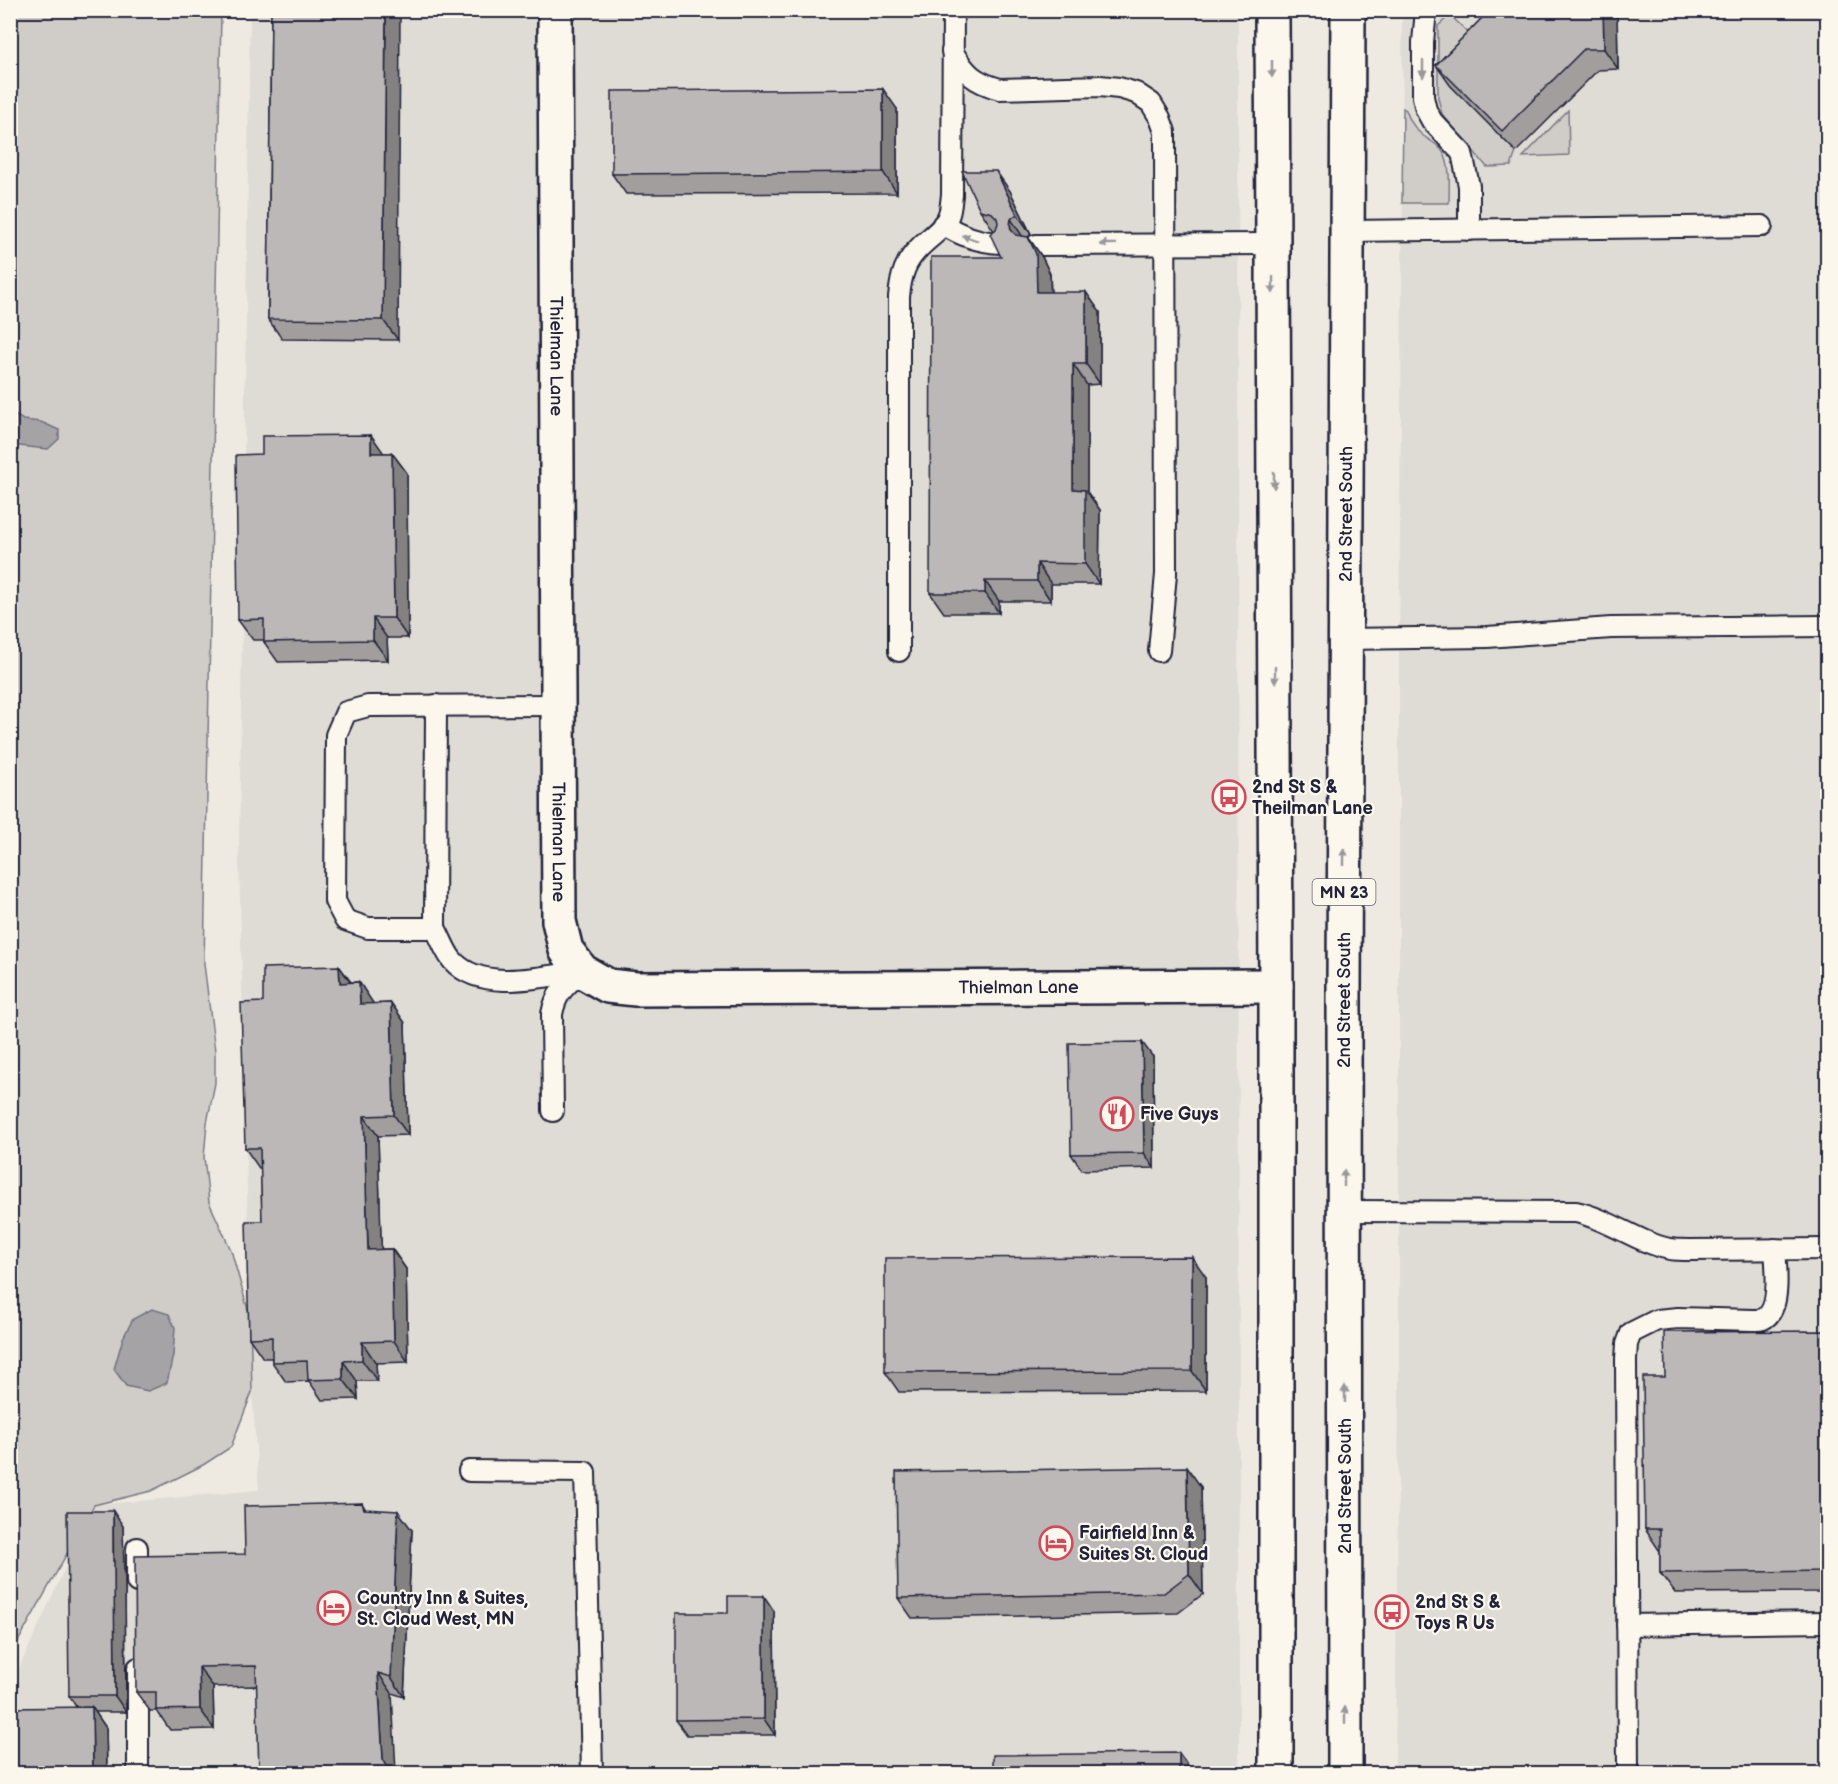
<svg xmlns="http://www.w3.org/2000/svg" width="1838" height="1784" viewBox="0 0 1838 1784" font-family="'Balsamiq Sans',sans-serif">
<rect width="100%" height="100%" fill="#eeeae2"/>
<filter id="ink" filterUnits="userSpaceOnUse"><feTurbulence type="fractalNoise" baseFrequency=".0167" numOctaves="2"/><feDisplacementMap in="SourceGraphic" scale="12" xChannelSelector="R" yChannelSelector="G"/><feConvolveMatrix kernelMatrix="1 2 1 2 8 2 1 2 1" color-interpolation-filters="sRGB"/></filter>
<g filter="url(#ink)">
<g fill="#dfdbd5">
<polygon points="250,11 1238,11 1239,1773 11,1774 11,1686 94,1505 259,1490 252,1392 239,857"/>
<polygon points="1402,11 1827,11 1827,1773 1395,1774 1399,1400 1399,656 1403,162"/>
</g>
<g fill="#d0cdc9" stroke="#797882" stroke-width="1.5">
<polygon points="11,11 221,11 204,964 215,1051 215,1083 207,1123 204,1157 209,1202 231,1250 250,1317 252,1392 231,1447 203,1465 151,1491 94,1505 11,1654"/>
<polygon points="1450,15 1486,50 1451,86 1516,152 1511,166 1487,167 1442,114 1438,98 1438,26"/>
<path d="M1403 108 1406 110C1409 119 1413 127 1421 134 1429 141 1440 144 1445 156 1451 170 1449 188 1449 203H1402Z"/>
<polygon points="1568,110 1569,155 1523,157"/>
</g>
<g fill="#a6a3a7" stroke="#716f7c" stroke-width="1.5">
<polygon points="10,412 23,420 41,422 59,430 59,439 48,449 19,446 11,443"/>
<polygon points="152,1309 169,1314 175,1328 173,1355 167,1383 148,1391 126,1386 114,1369 123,1338 133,1319"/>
</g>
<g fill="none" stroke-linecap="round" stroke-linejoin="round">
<defs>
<g id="service">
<polyline points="1426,10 1423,42 1423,97 1426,110 1432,121 1462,153 1469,186 1469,230"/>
<path d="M952 51C966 74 974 82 1000 89L1100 86 1119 88 1136 93 1151 103 1160 118 1165 132 1166 574 1159 651"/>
<path d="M943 224C961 236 978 242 1000 243"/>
<polyline points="1347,231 1762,226"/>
<polyline points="1036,245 1273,244"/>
<polyline points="1345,639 1487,637 1611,628 1828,626"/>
<path d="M899 651V297C901 275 905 261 921 246 931 236 945 228 949 214 951 208 951 201 952 195L953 10"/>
<path d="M558 705 368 706 346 712 336 735 335 901 345 920 368 928H435C441 938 445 952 453 961 482 993 545 976 582 971"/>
<polyline points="435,928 436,705"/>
<path d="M553 1111 552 1014C556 992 566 985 582 971"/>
<path d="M1345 1211 1576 1212C1609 1219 1638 1243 1670 1249 1677 1250 1683 1250 1690 1250L1828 1249"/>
<polyline points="469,1471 585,1472 592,1774"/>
<polyline points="137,1548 137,1582"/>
<polyline points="1627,1625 1828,1622"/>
<polyline points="138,1668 138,1774"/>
<path d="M1628 1774 1626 1359 1627 1344 1631 1333 1657 1320 1678 1318 1753 1320C1756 1320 1760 1320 1763 1319 1782 1310 1776 1266 1775 1249"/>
</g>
<g id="minor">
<path id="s1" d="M555 10 559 921 566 950 582 971 608 986 636 989 1276 986"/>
</g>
<g id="trunk">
<polyline points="1272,10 1276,986 1276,1774"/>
<path id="s2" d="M1345 1774 1344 994 1348 10"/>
</g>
</defs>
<use href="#service" stroke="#22223b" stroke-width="24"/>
<use href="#minor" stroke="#22223b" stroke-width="38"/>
<use href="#trunk" stroke="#22223b" stroke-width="38"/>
<use href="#service" stroke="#fbf7ec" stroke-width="20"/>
<use href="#minor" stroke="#fbf7ec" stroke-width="33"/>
<use href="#trunk" stroke="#fbf7ec" stroke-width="33"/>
</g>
<g fill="#a29e9e" stroke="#22223b" stroke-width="1.5">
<polygon points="271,10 398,340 282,339 268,319"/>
<polygon points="1482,10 1617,10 1618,69 1598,70 1516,152 1450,85 1436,65 1482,18"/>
<polygon points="897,109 897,193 626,194 612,174"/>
<polygon points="1010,191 1031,234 1028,237 1042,257 1050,274 1051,292 1100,312 1100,384 1087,385 1087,492 1100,510 1099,584 1051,584 1051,601 999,601 999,613 944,613 930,593 1001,257 994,231 980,210"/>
<polygon points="384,453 392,453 407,473 408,638 387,638 388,660 278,662 264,642 264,640 253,640 238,620"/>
<polygon points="339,966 351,982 359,982 373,1004 391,1003 405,1023 408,1135 378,1136 381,1249 392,1249 406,1269 408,1362 376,1363 377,1381 357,1381 358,1399 322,1400 309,1381 286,1382 272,1362 272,1358 263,1358 249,1338 262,1221 261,1168 259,1168 245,1148 263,1002"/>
<polygon points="1153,1057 1154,1168 1082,1170 1071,1154"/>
<polygon points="1206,1277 1206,1391 899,1392 885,1372"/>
<polygon points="1827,1331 1827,1592 1675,1593 1660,1573 1660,1550 1659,1550 1645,1529 1665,1377"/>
<polygon points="1201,1487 1203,1594 1178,1613 912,1618 898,1598"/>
<polygon points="362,1503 366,1510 412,1530 404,1697 392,1693 257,1686 213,1687 214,1729 170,1730 157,1711 150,1711 136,1692 245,1554"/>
<polygon points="123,1526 124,1574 125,1576 126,1712 95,1712 106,1728 107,1773 10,1773 77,1708 69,1696"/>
<polygon points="774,1611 775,1735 687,1735 676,1720 728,1613"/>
</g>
<g fill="#848181" stroke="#22223b" stroke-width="1.5">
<polygon points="386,10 400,10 398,340 383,320"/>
<polygon points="1603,10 1617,10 1618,69 1604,49"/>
<polygon points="883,89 897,109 897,193 883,172"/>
<polygon points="996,171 1010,191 1031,234 1017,214"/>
<polygon points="1011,219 1025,240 1024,246 1011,230 1010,225"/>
<polygon points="1028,237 1042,257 1050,274 1051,312 1037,292"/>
<polygon points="1086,292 1100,312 1100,384 1086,364"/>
<polygon points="1073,364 1087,385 1087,492 1100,510 1099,584 1085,564 1073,489"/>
<polygon points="371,435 385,455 371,453"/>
<polygon points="392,453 407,473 408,638 394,618"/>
<polygon points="1037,563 1051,584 1051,601 1037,581"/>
<polygon points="985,581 999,601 999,613 985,593"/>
<polygon points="373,618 387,638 388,660 373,640"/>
<polygon points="339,966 353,986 340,983"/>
<polygon points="359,982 373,1003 374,1024 360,1004"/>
<polygon points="391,1003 405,1023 408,1135 394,1115"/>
<polygon points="1142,1042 1153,1057 1154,1168 1144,1153"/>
<polygon points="364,1116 378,1136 382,1270 368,1250"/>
<polygon points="392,1249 406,1269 408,1362 394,1341"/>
<polygon points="1192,1257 1206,1277 1206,1391 1192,1371"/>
<polygon points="362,1342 376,1363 377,1381 362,1360"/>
<polygon points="343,1361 357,1381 358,1399 343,1379"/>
<polygon points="1187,1467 1201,1487 1203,1594 1189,1574"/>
<polygon points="113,1511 123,1526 124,1574 125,1576 126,1712 115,1696"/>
<polygon points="398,1511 412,1530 404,1697 391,1677"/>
<polygon points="764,1596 774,1611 775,1735 764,1719"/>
<polygon points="199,1667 213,1687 214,1729 200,1709"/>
<polygon points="378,1673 392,1693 396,1773 391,1773 383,1759"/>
<polygon points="92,1707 106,1728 107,1773 93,1773"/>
<polygon points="1179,1753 1190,1768 1190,1773 1179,1773"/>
</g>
<g fill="#bcb8b8" stroke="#22223b" stroke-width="1.5">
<polygon points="271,10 386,10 383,320 268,319"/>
<polygon points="1482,10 1603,10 1604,49 1584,49 1502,131 1436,65 1482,18"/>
<polygon points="883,89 883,172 612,174 612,91"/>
<polygon points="962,171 996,171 1017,214 1011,219 1010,225 1011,230 1016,235 1028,237 1036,254 1037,292 1086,292 1086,364 1073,364 1073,489 1085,490 1085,564 1037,563 1037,581 985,581 985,593 930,593 931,257 1001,257 990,234 996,229 998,223 997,218 992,213 980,210"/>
<polygon points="371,435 371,453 392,453 394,618 373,618 373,640 264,642 264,619 238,620 236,455 262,454 262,436"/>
<polygon points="339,966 340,983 359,982 360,1004 391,1003 394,1115 364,1116 368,1250 392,1249 394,1341 362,1342 362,1360 343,1361 343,1379 308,1380 307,1361 272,1362 272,1337 249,1338 246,1221 262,1221 260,1148 245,1148 241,1003 263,1002 263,968"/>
<polygon points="1142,1042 1144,1153 1071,1154 1069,1043"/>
<polygon points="1192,1257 1192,1371 885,1372 885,1258"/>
<polygon points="1827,1331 1827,1571 1660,1573 1660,1529 1645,1529 1643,1377 1665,1377 1664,1332"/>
<polygon points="1187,1467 1189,1574 1164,1593 898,1598 896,1472"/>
<polygon points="362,1503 364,1509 398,1511 391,1677 378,1673 383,1759 391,1773 259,1773 256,1666 199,1667 200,1709 156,1710 156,1692 136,1692 135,1556 245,1554 244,1506"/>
<polygon points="67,1511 113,1511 113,1561 114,1561 115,1696 69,1696"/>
<polygon points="728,1596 764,1596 764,1719 676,1720 676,1613 728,1613"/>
<polygon points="92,1707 93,1773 10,1773 10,1708"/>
<polygon points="1179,1753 1179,1773 993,1773 993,1755"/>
</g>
<defs><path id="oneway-solid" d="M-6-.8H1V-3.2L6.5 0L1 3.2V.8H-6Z" transform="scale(1.5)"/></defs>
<g fill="#99979c">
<use href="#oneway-solid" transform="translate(1272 69) rotate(90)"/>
<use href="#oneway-solid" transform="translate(1423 69) rotate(90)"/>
<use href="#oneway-solid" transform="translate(970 238) rotate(-161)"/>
<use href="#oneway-solid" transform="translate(1108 244) rotate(179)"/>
<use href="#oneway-solid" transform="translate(1273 285) rotate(90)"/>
<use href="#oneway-solid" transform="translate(1274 480) rotate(90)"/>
<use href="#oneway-solid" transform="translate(1275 675) rotate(90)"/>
<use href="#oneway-solid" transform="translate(1344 857) rotate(-90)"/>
<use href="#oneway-solid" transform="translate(1344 1178) rotate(-90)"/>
<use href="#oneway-solid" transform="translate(1345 1394) rotate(-90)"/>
<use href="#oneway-solid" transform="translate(1345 1715) rotate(-90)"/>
</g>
</g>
<defs>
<symbol id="bus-ring" viewBox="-11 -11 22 22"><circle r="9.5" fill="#fbf7ec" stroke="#d1495b" stroke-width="1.5"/><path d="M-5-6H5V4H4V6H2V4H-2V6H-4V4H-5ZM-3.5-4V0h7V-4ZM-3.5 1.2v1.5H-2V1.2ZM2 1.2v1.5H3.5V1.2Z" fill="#d1495b"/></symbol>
<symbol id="restaurant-ring" viewBox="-11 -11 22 22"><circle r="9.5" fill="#fbf7ec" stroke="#d1495b" stroke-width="1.5"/><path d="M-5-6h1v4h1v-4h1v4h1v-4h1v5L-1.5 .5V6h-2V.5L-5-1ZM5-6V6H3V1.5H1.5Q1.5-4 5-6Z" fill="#d1495b"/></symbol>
<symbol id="hotel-ring" viewBox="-11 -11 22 22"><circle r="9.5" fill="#fbf7ec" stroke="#d1495b" stroke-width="1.5"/><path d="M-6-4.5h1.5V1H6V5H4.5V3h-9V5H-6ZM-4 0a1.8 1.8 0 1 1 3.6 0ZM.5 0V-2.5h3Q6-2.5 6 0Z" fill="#d1495b"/></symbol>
</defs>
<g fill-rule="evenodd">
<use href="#bus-ring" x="1210" y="778" width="38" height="38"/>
<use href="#restaurant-ring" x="1098" y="1095" width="38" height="38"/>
<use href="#hotel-ring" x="1037" y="1524" width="38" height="38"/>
<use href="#hotel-ring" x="315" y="1589" width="38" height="38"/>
<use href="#bus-ring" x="1373" y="1593" width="38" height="38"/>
</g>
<g text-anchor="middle" stroke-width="4.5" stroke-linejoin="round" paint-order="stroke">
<rect fill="#fbf7ec" stroke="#636270" stroke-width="1.5" x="1312.5" y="879" width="63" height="26" rx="4.5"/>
<g font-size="16" font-weight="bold" fill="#22223b">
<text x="1344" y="898">MN 23</text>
</g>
<g font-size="18" fill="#22223b" stroke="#fbf7ec">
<text dy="6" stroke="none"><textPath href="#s1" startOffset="346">Thielman Lane</textPath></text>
<text dy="6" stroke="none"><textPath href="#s2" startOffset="1260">2nd Street South</textPath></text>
<text dy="6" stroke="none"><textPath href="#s1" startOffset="832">Thielman Lane</textPath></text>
<text dy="6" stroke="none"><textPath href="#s1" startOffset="1408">Thielman Lane</textPath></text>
<text dy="6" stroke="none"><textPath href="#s2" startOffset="774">2nd Street South</textPath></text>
<text transform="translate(1345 1486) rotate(-90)" y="6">2nd Street South</text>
</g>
<g font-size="18" font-weight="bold" fill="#22223b" stroke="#fbf7ec" text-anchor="start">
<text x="1252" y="793">2nd St S &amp;<tspan x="1252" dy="21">Theilman Lane</tspan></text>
<text x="1140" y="1120">Five Guys</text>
<text x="1079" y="1539">Fairfield Inn &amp;<tspan x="1079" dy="21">Suites St. Cloud</tspan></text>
<text x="357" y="1604">Country Inn &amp; Suites,<tspan x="357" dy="21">St. Cloud West, MN</tspan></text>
<text x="1415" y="1608">2nd St S &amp;<tspan x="1415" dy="21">Toys R Us</tspan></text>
</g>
</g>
<rect width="1838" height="1784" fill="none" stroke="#fbf7ec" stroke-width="36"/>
<rect x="18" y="18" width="1802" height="1748" fill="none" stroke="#22223b" stroke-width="2" filter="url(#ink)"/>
</svg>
